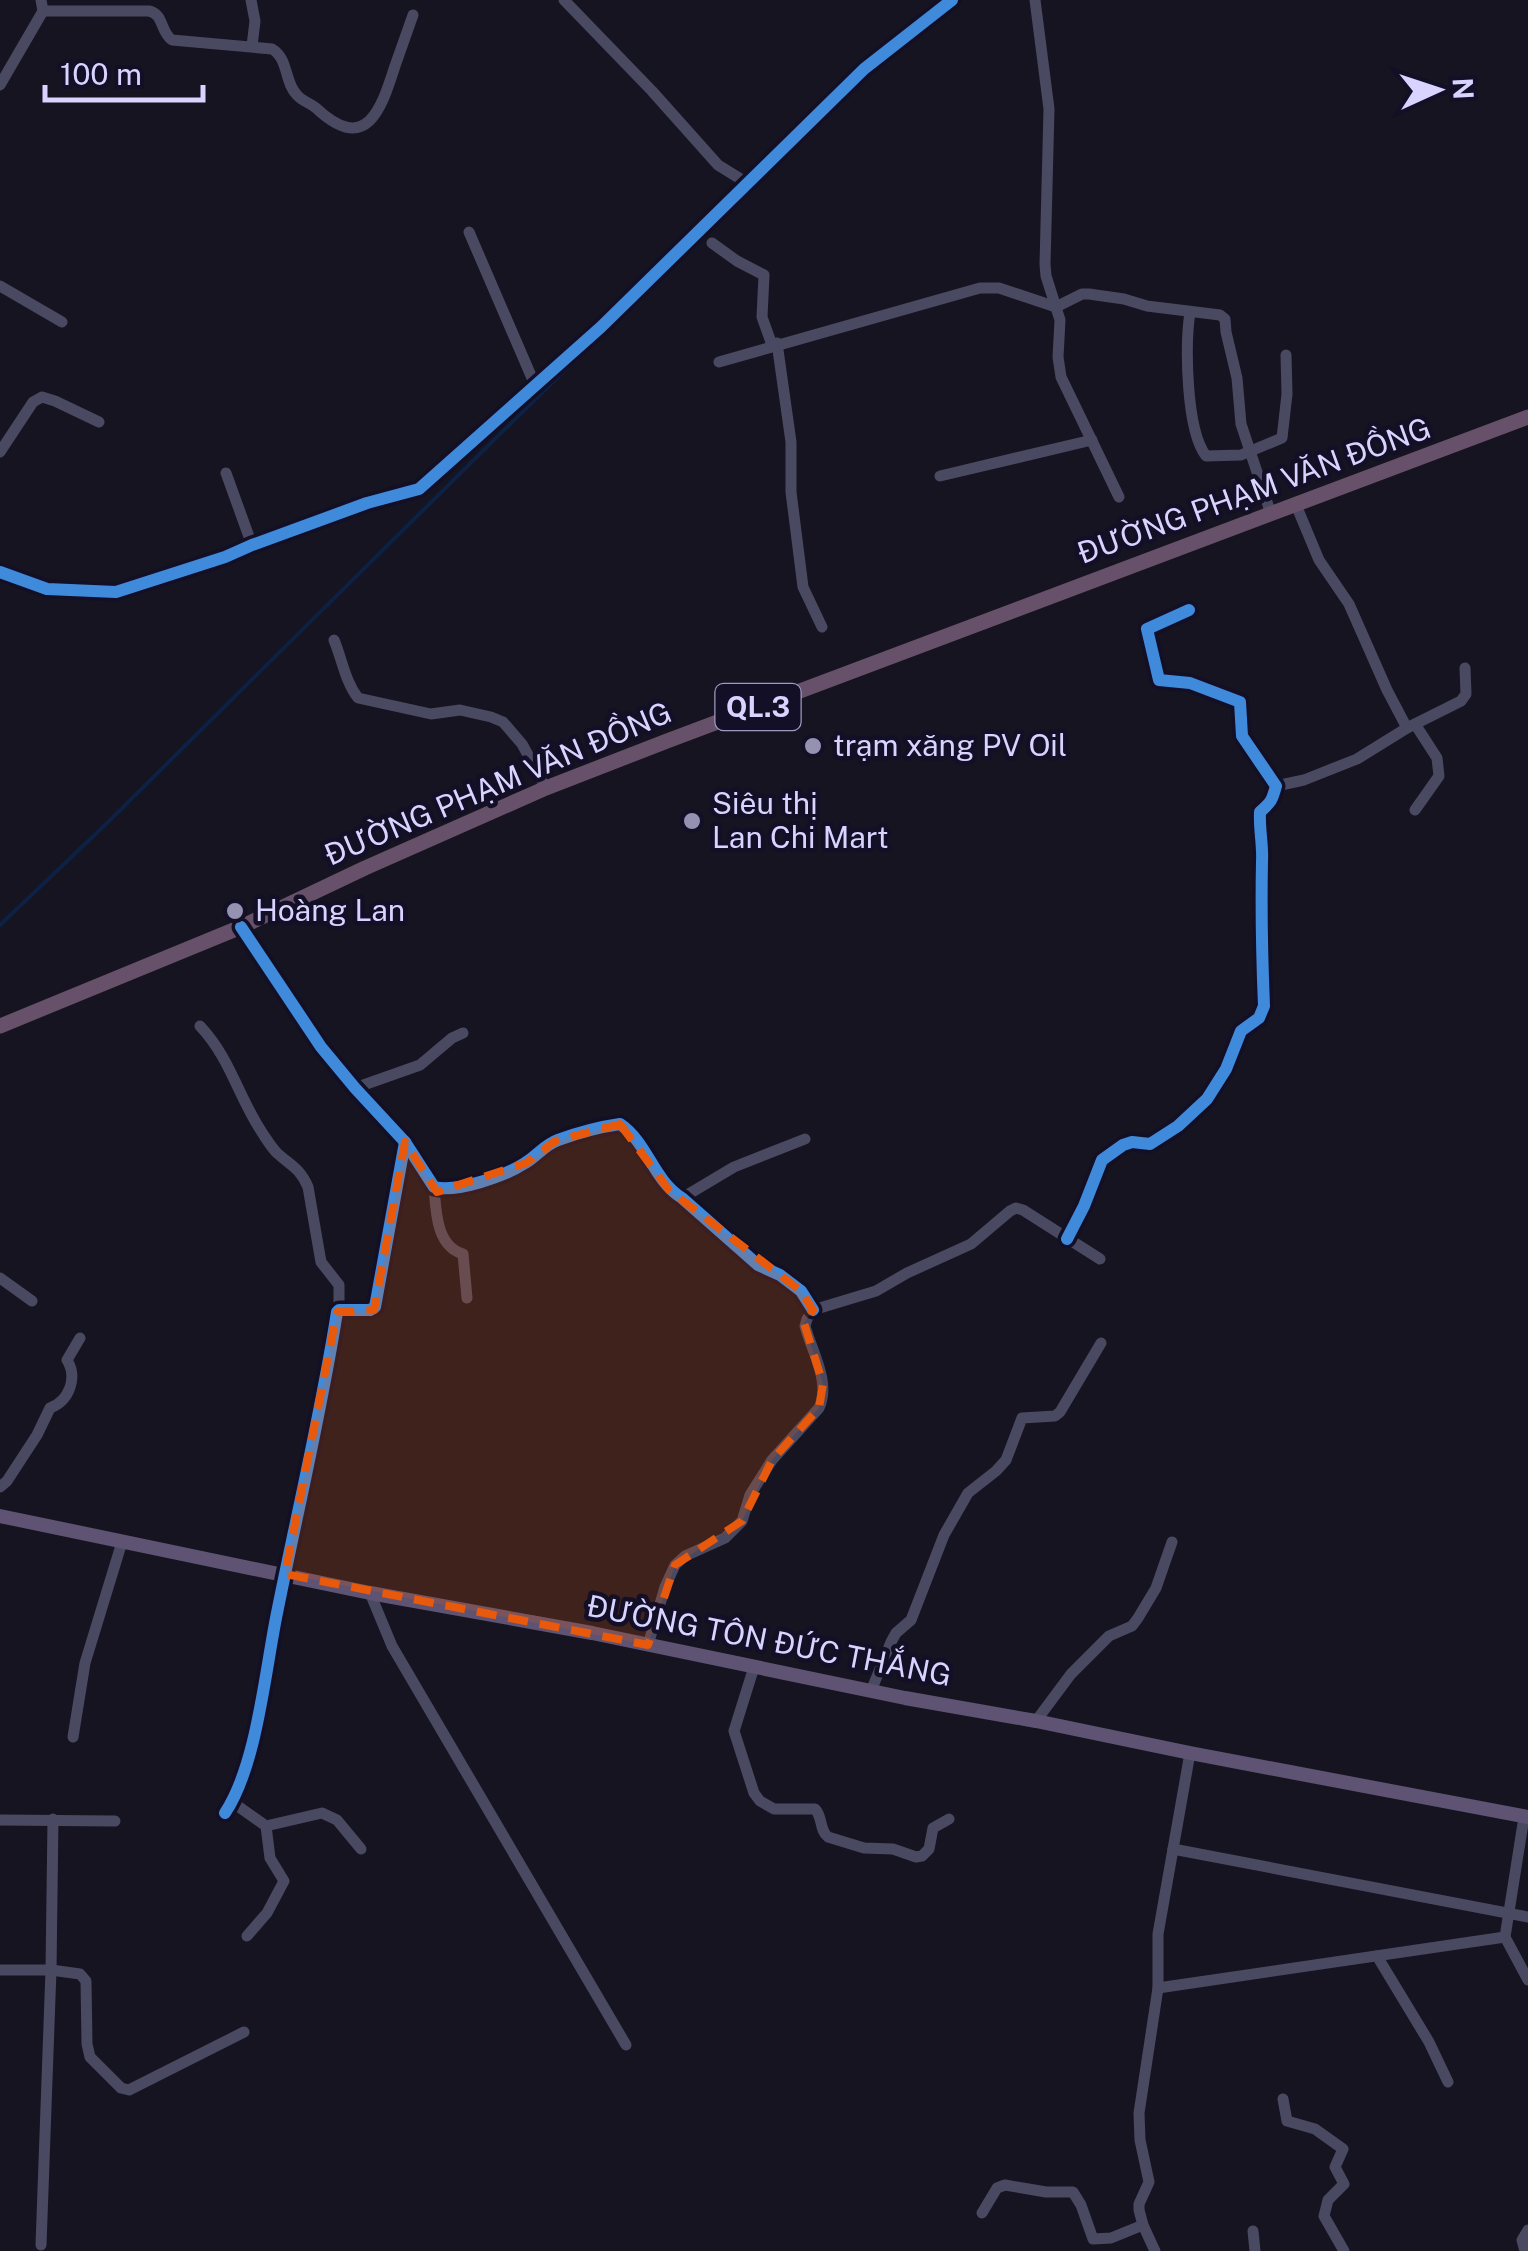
<svg xmlns="http://www.w3.org/2000/svg" width="1528" height="2251" viewBox="0 0 1528 2251" font-family="'Public Sans',sans-serif">
<rect width="100%" height="100%" fill="#161421"/>
<g fill="none" stroke-linecap="round" stroke-linejoin="round">
<polyline stroke="#0d2144" stroke-width="4" points="0,925 105,825 599,336"/>
<g stroke="#4a4962" stroke-width="11">
<polyline points="251,0 255,21 252,46"/>
<polyline points="564,0 652,91 718,165 747,183"/>
<polyline points="1035,0 1049,109 1045,264 1046,276 1060,320 1058,357 1061,377 1119,497"/>
<path d="M43 11H149C164 14 160 32 172 40L272 49C289 59 284 82 297 95 302 101 310 103 316 108 366 155 381 110 395 66 401 49 407 32 413 15"/>
<polyline points="0,85 43,11 41,0"/>
<polyline points="469,232 535,385"/>
<polyline points="712,243 737,261 764,275 762,317 772,345"/>
<polyline points="0,286 62,322"/>
<path d="M1190 312C1185 346 1186 430 1206 456L1241 455 1282 438 1287 394 1286 355"/>
<polyline points="777,343 791,442 791,492 803,587 822,627"/>
<polyline points="719,362 980,288 999,288 1056,307 1082,294 1089,294 1124,299 1147,306 1220,315 1225,319 1226,332 1237,378 1241,424 1271,514"/>
<polyline points="0,452 33,402 42,397 55,401 99,422"/>
<polyline points="226,473 252,545"/>
<polyline points="940,476 1092,440"/>
<polyline points="1296,505 1319,560 1349,604 1387,690 1407,728"/>
<polyline points="0,572 47,589 116,592 225,557 252,545 367,503 419,489 601,327 864,69 952,0"/>
<path d="M334 640C342 659 345 681 358 698L431 714 460 710 491 717 503 722 522 744 546 788"/>
<polyline points="1415,724 1437,758 1439,776 1415,810"/>
<polyline points="1276,786 1304,780 1357,759 1407,728 1461,701 1466,694 1465,668"/>
<path d="M241 927 321 1047 355 1088 405 1142 434 1187C456 1193 505 1176 525 1163 537 1156 544 1145 558 1140 577 1133 599 1127 620 1124 648 1143 653 1180 682 1198L758 1265 780 1275 801 1291 813 1310"/>
<path d="M200 1026C231 1059 238 1097 263 1134 267 1140 272 1148 277 1153 290 1165 300 1168 308 1187L321 1262 339 1285V1310"/>
<polyline points="355,1088 420,1065 452,1038 463,1033"/>
<path d="M434 1187C436 1211 436 1246 463 1254L467 1298"/>
<polyline points="682,1198 734,1167 805,1139"/>
<path d="M1067 1239 1084 1206 1102 1160 1123 1145 1132 1142 1150 1144 1178 1126 1207 1099 1226 1069 1241 1031 1259 1018 1264 1006C1262 958 1261 909 1262 861 1263 845 1259 829 1260 812 1271 802 1272 801 1276 786L1242 736 1240 702 1190 683 1159 680 1147 629 1189 610"/>
<polyline points="0,1278 32,1301"/>
<path d="M0 1487 7 1481 37 1435 50 1408C69 1401 78 1378 67 1360L80 1338"/>
<polyline points="370,1593 392,1646 626,2045"/>
<path d="M648 1645 665 1587 675 1565 685 1556 725 1538 742 1521 750 1495 772 1460 819 1408C831 1382 812 1352 805 1326L807 1319 813 1310 876 1291 907 1273 971 1244 1010 1211 1016 1208 1023 1210 1100 1259"/>
<path d="M754 1667 734 1731 754 1793 760 1801 774 1809H815C823 1817 819 1830 828 1837L864 1848 893 1849 916 1857 922 1856 929 1849 933 1828 949 1819"/>
<polyline points="871,1691 891,1642 896,1633 911,1620 944,1535 968,1493 996,1471 1006,1460 1022,1418 1055,1416 1060,1412 1101,1343"/>
<polyline points="1036,1721 1071,1674 1109,1636 1132,1626 1138,1618 1156,1588 1172,1542"/>
<polyline points="73,1737 85,1663 122,1542"/>
<polyline points="232,1802 266,1826"/>
<path d="M225 1813C257 1765 265 1671 277 1613 297 1513 321 1414 337 1312L339 1310H370L375 1307 405 1142"/>
<polyline points="1524,1817 1505,1937 1528,1980"/>
<polyline points="0,1820 115,1821"/>
<polyline points="266,1826 322,1813 337,1820 361,1849"/>
<polyline points="1173,1849 1528,1917"/>
<polyline points="247,1936 267,1913 284,1881 270,1858 266,1826"/>
<polyline points="1377,1956 1429,2042 1448,2082"/>
<polyline points="0,1970 51,1970 80,1974 86,1981 87,2044 90,2057 121,2088 129,2090 244,2032"/>
<polyline points="1158,1988 1505,1937"/>
<polyline points="1283,2099 1287,2121 1315,2129 1343,2149 1335,2167 1344,2184 1328,2200 1324,2216 1344,2251"/>
<polyline points="982,2213 997,2188 1005,2185 1046,2192 1073,2192 1081,2205 1093,2239 1111,2238 1143,2225"/>
<polyline points="1253,2231 1255,2251"/>
<polyline points="41,2245 51,1970 53,1819"/>
<polyline points="1155,2251 1143,2225 1139,2210 1139,2204 1149,2182 1140,2140 1139,2113 1158,1988 1158,1934 1190,1753"/>
<polyline points="1525,2251 1522,2240 1528,2230"/>
</g>
<polyline stroke="#5e5373" stroke-width="14" points="0,1516 370,1593 592,1633 905,1698 1036,1721 1190,1753 1528,1817"/>
<polyline stroke="#67516a" stroke-width="15" points="0,1026 241,927 365,868 546,788 667,741 1528,417"/>
<defs>
<g id="cycleway">
<polyline points="0,572 47,589 116,592 225,557 252,545 367,503 419,489 601,327 864,69 952,0"/>
<path d="M241 927 321 1047 355 1088 405 1142 434 1187C456 1193 505 1176 525 1163 537 1156 544 1145 558 1140 577 1133 599 1127 620 1124 648 1143 653 1180 682 1198L758 1265 780 1275 801 1291 813 1310"/>
<path d="M1067 1239 1084 1206 1102 1160 1123 1145 1132 1142 1150 1144 1178 1126 1207 1099 1226 1069 1241 1031 1259 1018 1264 1006C1262 958 1261 909 1262 861 1263 845 1259 829 1260 812 1271 802 1272 801 1276 786L1242 736 1240 702 1190 683 1159 680 1147 629 1189 610"/>
<path d="M225 1813C257 1765 265 1671 277 1613 297 1513 321 1414 337 1312L339 1310H370L375 1307 405 1142"/>
</g>
</defs>
<use href="#cycleway" stroke="#130f26" stroke-width="19"/>
<use href="#cycleway" stroke="#408adc" stroke-width="12"/>
</g>
<path fill="#e8590c" fill-opacity="0.2" stroke="#e8590c" stroke-width="8" stroke-dasharray="20 12" stroke-linejoin="round" d="M620 1124 669 1190 801 1291 813 1310 804 1323 823 1384 819 1408 772 1460 742 1521 675 1565 648 1645 285 1574 337 1312 374 1310 405 1142 437 1192 526 1163 555 1141Z"/>
<g fill="#9591b1" stroke="#130f26" stroke-width="4">
<circle cx="813" cy="746" r="10"/>
<circle cx="692" cy="821" r="10"/>
<circle cx="235" cy="911" r="10"/>
</g>
<g text-anchor="middle" stroke-width="9" stroke-linejoin="round" paint-order="stroke">
<rect fill="#130f26" stroke="#9e99be" stroke-width="2.5" x="715.5" y="684" width="85" height="46" rx="8"/>
<g font-size="28" font-weight="bold" fill="#d9d4ff">
<text x="758" y="717">QL.3</text>
</g>
<g font-size="30" fill="#d9d4ff" stroke="#130f26">
<text transform="translate(1254 491) rotate(-20)" y="10">ĐƯỜNG PHẠM VĂN ĐỒNG</text>
<text transform="translate(498 784) rotate(-23)" y="10">ĐƯỜNG PHẠM VĂN ĐỒNG</text>
<text transform="translate(769 1641) rotate(11)" y="10">ĐƯỜNG TÔN ĐỨC THẮNG</text>
</g>
<g font-size="30" fill="#d9d4ff" stroke="#130f26" text-anchor="start">
<text x="833" y="756">trạm xăng PV Oil</text>
<text x="712" y="814">Siêu thị<tspan x="712" dy="34">Lan Chi Mart</tspan></text>
<text x="255" y="921">Hoàng Lan</text>
</g>
</g>
<g transform="translate(1438 90) rotate(87)" stroke="#130f26" stroke-width="8" paint-order="stroke">
<path d="M0-8L18 38L0 25L-18 38Z" fill="#d9d4ff"/>
<text y="-15" font-size="28" font-weight="bold" text-anchor="middle" fill="#d9d4ff">N</text>
</g>
<path d="M45 85v15h158v-15" fill="none" stroke="#d9d4ff" stroke-width="5"/>
<text x="60" y="85" font-size="30" fill="#d9d4ff" stroke="#130f26" stroke-width="8" paint-order="stroke">100 m</text>
</svg>
